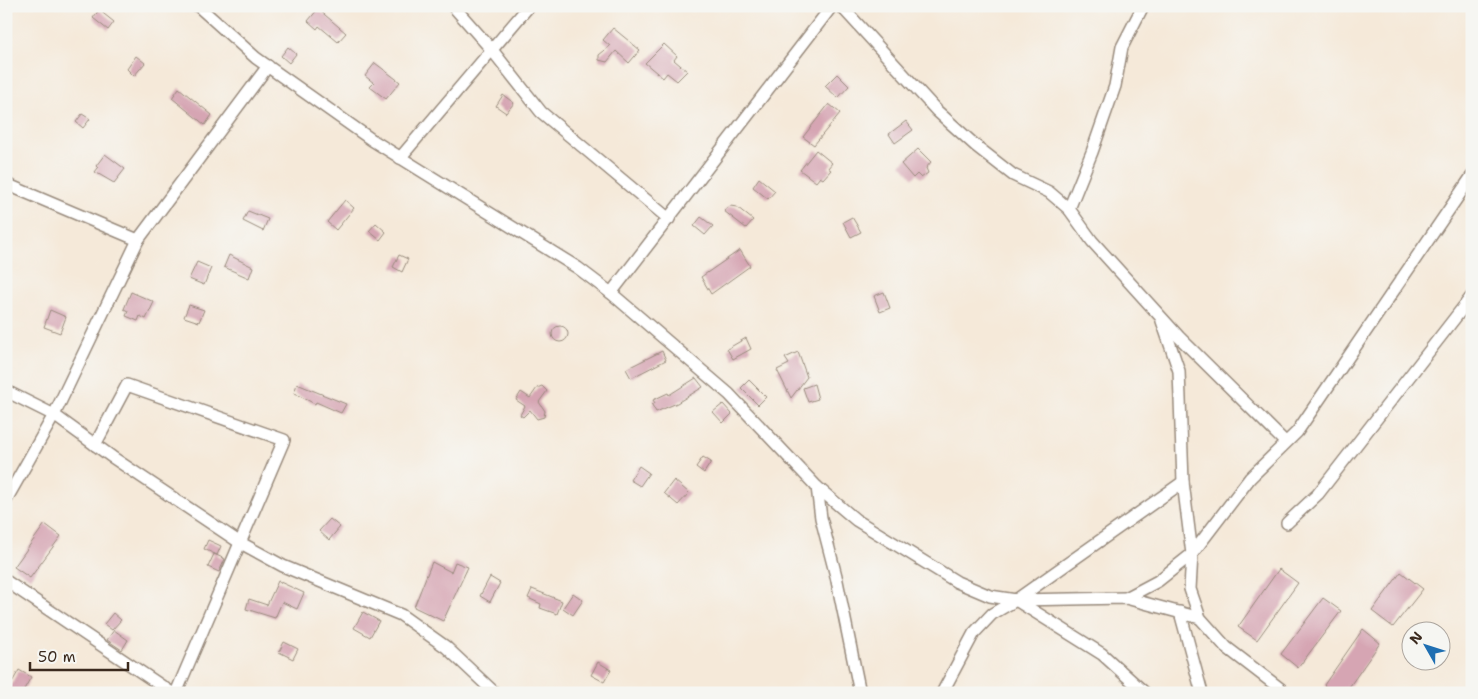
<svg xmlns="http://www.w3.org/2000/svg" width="1478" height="699" viewBox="0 0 1478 699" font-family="'Shantell Sans',sans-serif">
<rect width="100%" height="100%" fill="#f6f6f2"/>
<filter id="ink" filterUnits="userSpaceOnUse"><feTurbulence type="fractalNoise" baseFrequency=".02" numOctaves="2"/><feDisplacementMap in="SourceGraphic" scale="10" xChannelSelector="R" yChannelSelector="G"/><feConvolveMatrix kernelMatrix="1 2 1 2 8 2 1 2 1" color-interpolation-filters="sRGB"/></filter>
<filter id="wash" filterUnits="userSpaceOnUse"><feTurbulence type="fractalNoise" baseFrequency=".0096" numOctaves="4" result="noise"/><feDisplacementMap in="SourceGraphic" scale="20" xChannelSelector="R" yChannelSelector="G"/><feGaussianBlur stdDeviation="1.12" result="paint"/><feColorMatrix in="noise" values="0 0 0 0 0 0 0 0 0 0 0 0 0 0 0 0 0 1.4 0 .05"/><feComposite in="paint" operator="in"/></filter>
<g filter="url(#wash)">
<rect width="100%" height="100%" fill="#f5e9d9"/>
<g id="blocks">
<g fill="#d6a5b3">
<polygon points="318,9 346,33 338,42 319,26 317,29 308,21"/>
<polygon points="99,10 114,22 108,30 93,18"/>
<polygon points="613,28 640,50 629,63 616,51 607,62 599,60 599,55 610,46 603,40"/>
<polygon points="664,44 677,56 674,60 687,71 677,81 667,73 663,78 645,63"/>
<polygon points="288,47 296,54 289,63 281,56"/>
<polygon points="136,56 145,63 134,76 127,69"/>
<polygon points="375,63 400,82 386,99 370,87 374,83 365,76"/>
<polygon points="837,74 849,86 838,98 825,86"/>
<polygon points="179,88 212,115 205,125 172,98"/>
<polygon points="503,95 514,103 506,113 496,106"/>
<polygon points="829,104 840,113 814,145 803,137"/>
<polygon points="82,114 90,119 83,128 76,122"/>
<polygon points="906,121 913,130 895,143 889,134"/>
<polygon points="918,149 931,162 926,168 928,173 921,178 917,174 913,178 901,164"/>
<polygon points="816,150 832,163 828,168 831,170 823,179 820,177 816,182 800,170"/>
<polygon points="105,154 125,169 114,183 95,172 98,168 96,166"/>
<polygon points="759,178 775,191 768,199 753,187"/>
<polygon points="345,200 354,208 336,230 327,222"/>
<polygon points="730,206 737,207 753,220 746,228 724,211"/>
<polygon points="248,211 268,219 263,231 243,221"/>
<polygon points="701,217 713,226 705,235 694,226"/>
<polygon points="852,217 861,232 851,237 843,222"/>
<polygon points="376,223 386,232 380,240 369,231"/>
<polygon points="740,250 750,266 711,294 701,277"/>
<polygon points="229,255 253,267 249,278 224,267"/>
<polygon points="399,255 408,259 402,272 393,267"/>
<polygon points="197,262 211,268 204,285 189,279"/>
<polygon points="131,292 154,302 146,319 140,316 138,321 126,316 128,311 124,309"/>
<polygon points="884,292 890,308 880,312 874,296"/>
<polygon points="189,305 204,310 199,322 184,317"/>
<polygon points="50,310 66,317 60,333 44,327"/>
<circle cx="560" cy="334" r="8"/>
<polygon points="746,338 751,349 733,359 727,349"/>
<polygon points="662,351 666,360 631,378 626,369"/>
<polygon points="798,352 807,377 791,398 777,370 789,364 785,358"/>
<polygon points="696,378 703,387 677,403 656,412 652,405 655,403 653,400 668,393 669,395"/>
<polygon points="749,380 766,397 758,405 741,388"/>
<polygon points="297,384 346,404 341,413 316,402 315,404 294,393"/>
<polygon points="814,384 818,399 808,402 803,388"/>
<polygon points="542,386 547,391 539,402 545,411 544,417 537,419 530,410 523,417 520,415 525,406 516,400 521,392 530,398 537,388"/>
<polygon points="723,404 732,414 723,423 713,412"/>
<polygon points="703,457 711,462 704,473 696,467"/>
<polygon points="639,466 649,473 640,486 630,480"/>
<polygon points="674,480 689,493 678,505 664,493"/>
<polygon points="330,519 340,527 329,540 319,531"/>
<polygon points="45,524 61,536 30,578 14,567"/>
<polygon points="208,540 221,546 217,555 204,549"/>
<polygon points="214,554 225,559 219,572 208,567"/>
<polygon points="432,562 451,572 455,562 468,567 443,621 414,607"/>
<polygon points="1279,569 1298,583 1257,640 1238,627"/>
<polygon points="1401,572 1423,589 1393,627 1372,611"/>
<polygon points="490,577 500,583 490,602 480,596"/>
<polygon points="278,581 304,593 297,609 282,602 275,618 246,609 249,599 267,605"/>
<polygon points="532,589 562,601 557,614 540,608 541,604 528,598"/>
<polygon points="573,593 583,600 573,615 563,608"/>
<polygon points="1323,598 1341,611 1298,668 1281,654"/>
<polygon points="363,612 379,621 370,637 354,628"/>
<polygon points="113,613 121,620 112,630 104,624"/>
<polygon points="1363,629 1380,643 1345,693 1334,693 1324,685"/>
<polygon points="114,630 128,640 122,650 107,640"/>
<polygon points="284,642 298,649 293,659 279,652"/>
<polygon points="598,662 611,670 604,682 591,675"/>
<polygon points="19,670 31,677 22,693 6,693"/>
</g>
</g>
</g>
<g filter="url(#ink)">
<use href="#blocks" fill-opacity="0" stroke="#988a7c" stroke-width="1"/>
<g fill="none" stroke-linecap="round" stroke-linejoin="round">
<defs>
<g id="street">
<polyline points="198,6 256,58 372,140 578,268 611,293 729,394 817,487 856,520 957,582 990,596 1016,600 1126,598 1200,618"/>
<polyline points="453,6 492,50 541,112 669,219"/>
<polyline points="841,6 937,111 976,146 1013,175 1049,192 1069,209 1092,241 1179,337 1285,442"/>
<polyline points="400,158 529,6"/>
<polyline points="6,184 138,240"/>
<polyline points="1069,209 1092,152 1115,86 1122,47 1143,6"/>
<polyline points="611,293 832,6"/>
<polyline points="6,391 54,415 112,457 239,542 283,566 401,615 446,647 495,693"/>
<polyline points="95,445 127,385 284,440 176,693"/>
<polyline points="817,487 821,518 836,576 860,693"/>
<polyline points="6,500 54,415 138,240 268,66"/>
<polyline points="1287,523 1318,494 1472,296"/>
<polyline points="6,581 172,693"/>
<polyline points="1126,598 1158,581 1192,554 1183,482 1179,371 1162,321"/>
<polyline points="1016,600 1102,654 1145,693"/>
<polyline points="1180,612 1202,693"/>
<polyline points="942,693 974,633 992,614 1016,600 1183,482"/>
<polyline points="1286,693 1226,647 1200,618 1190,589 1192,554 1250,478 1297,432 1472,176"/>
</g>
</defs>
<use href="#street" stroke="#988a7c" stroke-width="14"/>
<use href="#street" stroke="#fff" stroke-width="11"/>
</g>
</g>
<rect width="1478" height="699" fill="none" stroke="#f6f6f2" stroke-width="25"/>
<g transform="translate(1426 646) rotate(309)"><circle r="24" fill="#f6f6f2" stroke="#aba49d"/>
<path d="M0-4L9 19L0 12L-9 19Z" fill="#1f6fb2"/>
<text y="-8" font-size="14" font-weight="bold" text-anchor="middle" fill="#3b2a1e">N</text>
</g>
<path d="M30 662v8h98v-8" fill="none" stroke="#3b2a1e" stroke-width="2.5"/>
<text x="38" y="662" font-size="15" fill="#3b2a1e" stroke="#f6f6f2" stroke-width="4" paint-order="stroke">50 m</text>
</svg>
